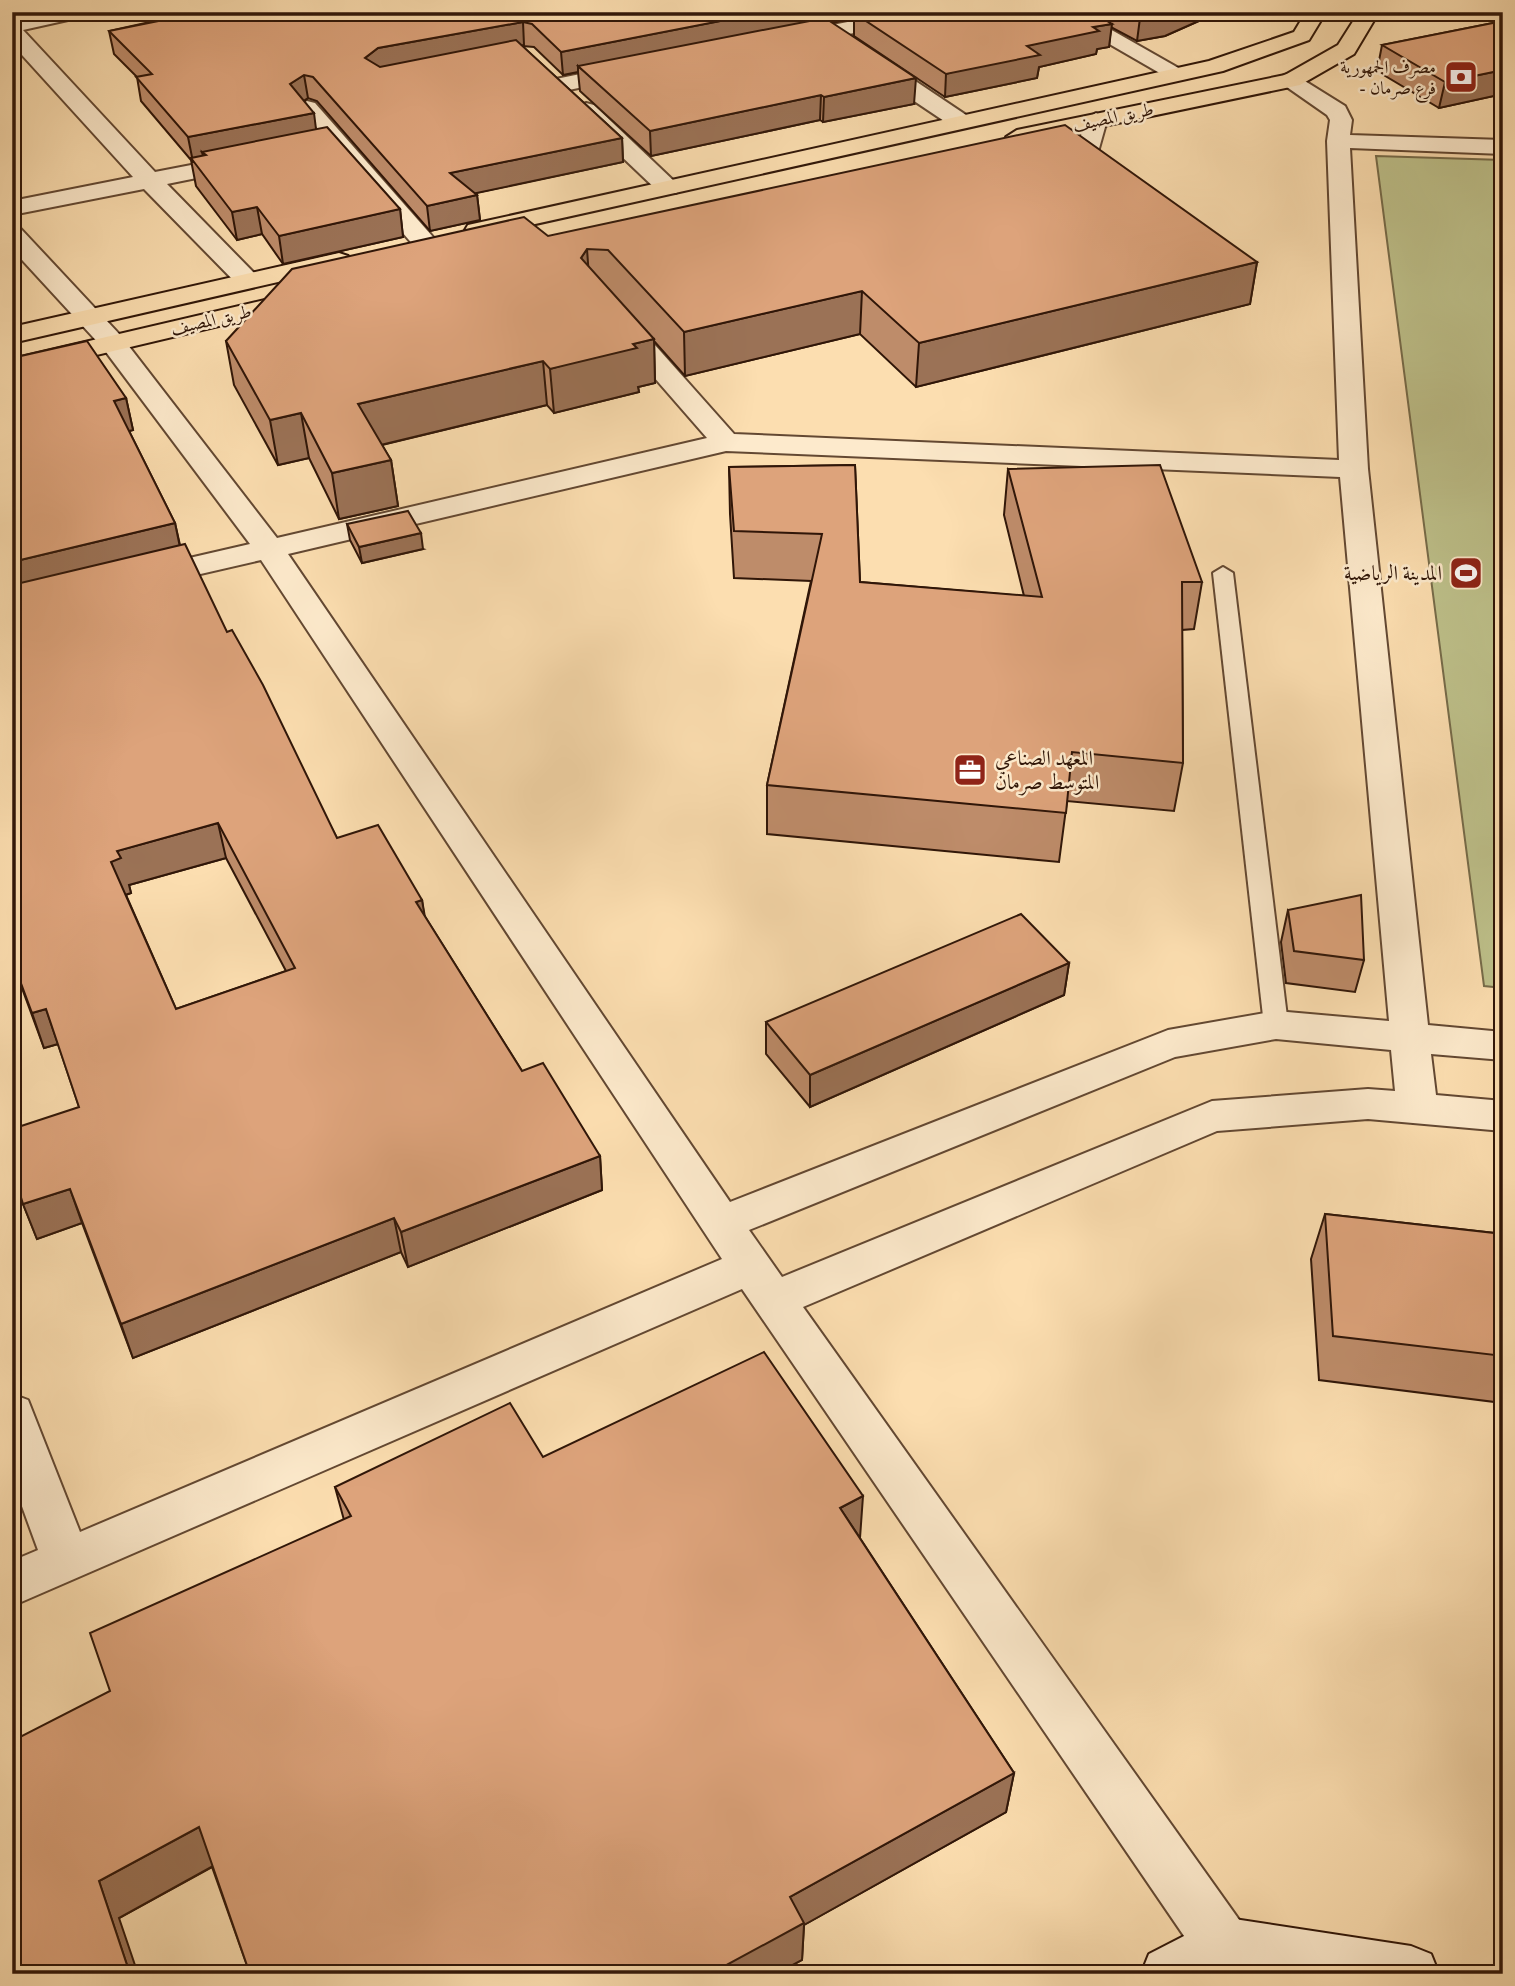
<svg xmlns="http://www.w3.org/2000/svg" width="1515" height="1986" viewBox="0 0 1515 1986" font-family="'IM FELL Double Pica',Amiri,serif">
<rect width="100%" height="100%" fill="#fcdeb0"/>
<filter id="stains"><feTurbulence type="fractalNoise" baseFrequency=".00286" numOctaves="4"/><feColorMatrix values="0 0 0 0 .2 0 0 0 0 .09 0 0 0 0 .02 0 0 0 .5 -.17"/></filter>
<radialGradient id="worn" r=".72"><stop offset=".6" stop-color="#630" stop-opacity="0"/><stop offset="1" stop-color="#630" stop-opacity=".3"/></radialGradient>
<polygon fill="#bec18b" stroke="#776c4a" stroke-width="2" points="1376,156 1503,160 1503,988 1484,986"/>
<g fill="none" stroke-linecap="round" stroke-linejoin="round">
<defs>
<polygon id="lane" points="1223,567 1233,573 1288,1025 1285,1031 1276,1034 1267,1031 1264,1025 1213,573"/>
<g id="street">
<polygon points="48,12 89,12 86,16 23,30 155,172 243,155 251,157 255,162 251,167 167,184 257,276 261,281 257,286 239,286 144,189 12,215 12,201 133,177 12,44 12,20"/>
<polygon points="899,12 943,12 933,18 791,45 780,39 791,33"/>
<polygon points="1054,12 1080,12 1189,74 1186,79 1170,79"/>
<polygon points="873,57 881,58 969,117 972,122 969,127 953,127 865,68 862,63"/>
<polygon points="629,64 640,71 637,76 559,92 548,85 551,80"/>
<path d="M1292 73 1345 106 1352 120 1350 135 1503 140V154L1350 148 1368 469 1428 1025 1503 1032V1060L1431 1054 1436 1095 1503 1101V1131L1368 1119 1217 1131 803 1307 1257 1945 1265 1965 1261 1974H1210L742 1289 12 1606V1561L38 1550 12 1479V1394L28 1400 80 1532 722 1259 261 560 144 587 133 585 129 578 133 571 250 544 103 348 12 249V227L21 229 121 336 277 538 707 438 612 329 608 323 612 317H630L734 434 1339 460 1327 141 1330 120 1327 115 1284 85 1281 80 1284 75ZM726 451 1340 477 1389 1021 1276 1011 1168 1030 730 1202 288 554ZM1276 1039 1391 1050 1395 1091 1368 1089 1212 1101 782 1277 749 1230 1175 1057Z"/>
<polygon points="307,101 315,103 433,237 436,242 433,247 415,247 299,113 296,108"/>
<polygon points="586,103 594,105 676,183 680,188 676,193 660,193 578,115 575,110"/>
<polygon points="1096,113 1107,120 1098,152 1043,167 1035,165 1031,160 1035,155 1079,143 1085,120"/>
</g>
<polygon id="secondary" points="1221,1917 1411,1946 1431,1954 1439,1974 1141,1974 1149,1954"/>
<g id="primary">
<polygon points="1306,12 1326,12 1309,40 1223,71 477,237 468,235 465,230 468,225 477,223 1209,61 1294,32"/>
<polygon points="1359,12 1379,12 1354,54 1300,85 1017,144 1006,137 1017,130 1285,75 1338,45"/>
<polygon points="339,253 348,256 352,261 348,266 12,343 12,327"/>
<polygon points="303,291 312,294 316,299 312,304 12,375 12,359"/>
</g>
</defs>
<use href="#lane" stroke="#634832" stroke-width="4"/>
<use href="#street" stroke="#634832" stroke-width="4"/>
<use href="#secondary" stroke="#301608" stroke-width="4"/>
<use href="#primary" stroke="#301608" stroke-width="4"/>
<use href="#lane" fill="#fdeacc" fill-rule="evenodd"/>
<use href="#street" fill="#fdeacc" fill-rule="evenodd"/>
<use href="#secondary" fill="#fdeacc" fill-rule="evenodd"/>
<use href="#primary" fill="#fcdeb0" fill-rule="evenodd"/>
</g>
<g fill="#be8c6a" stroke="#301608" stroke-width="2" fill-rule="evenodd">
<polygon points="148,12 1219,12 1165,36 1137,41 1111,27 1109,47 1097,49 1096,54 1039,67 1037,78 945,97 854,36 854,18 832,23 914,104 823,122 820,120 651,156 580,91 578,72 563,75 534,47 522,46 622,138 623,162 475,193 477,195 480,220 430,231 317,101 308,98 304,101 316,129 400,209 403,237 283,264 262,234 237,240 196,186 191,160 141,101 137,77 114,54 109,31 150,22"/>
<polygon points="1503,21 1503,94 1439,108 1377,71 1382,45"/>
<polygon points="548,236 1257,262 1250,304 916,387 860,334 685,376 654,341 655,383 638,387 639,392 554,413 547,405 382,445 391,460 398,506 339,519 309,458 278,465 234,385 226,341"/>
<path d="M12 358 126 398 133 430 129 431 175 523 180 545 337 838 422 900 424 915 522 1071 600 1156 602 1190 408 1267 401 1252 133 1358 82 1223 37 1239 23 1204 79 1107 58 1044 44 1048 12 961ZM226 858 286 971 176 1009 126 895 131 893 129 885Z"/>
<polygon points="855,465 860,582 1024,596 1004,515 1008,469 1202,582 1194,629 1182,630 1183,763 1174,811 1067,801 1059,862 767,834 767,785 811,581 734,578 730,514 729,467"/>
<polygon points="347,524 423,549 362,563 350,540"/>
<polygon points="1288,910 1364,960 1355,992 1286,983 1281,942"/>
<polygon points="1069,963 1064,995 810,1107 766,1054 766,1022"/>
<polygon points="1325,1214 1503,1234 1503,1403 1319,1380 1311,1259"/>
<polygon points="543,1457 860,1538 1014,1773 1006,1812 804,1925 802,1960 776,1974 250,1974 212,1867 119,1918 12,1974 110,1691 344,1520 335,1487"/>
</g>
<g fill="#9b7256" stroke="#301608" stroke-width="2">
<polygon points="767,12 885,12 854,13 854,18 584,71 578,66 578,72 563,75 561,52"/>
<polygon points="1168,12 1219,12 1165,36 1137,41 1140,18"/>
<polygon points="523,22 524,45 381,72 365,58 378,48"/>
<polygon points="1112,24 1109,47 1097,49 1096,54 1039,67 1037,78 945,97 946,74 1027,46 1093,27"/>
<polygon points="1503,70 1503,94 1439,108 1445,82"/>
<polygon points="304,75 308,98 293,108 290,84"/>
<polygon points="916,78 914,104 823,122 824,97"/>
<polygon points="821,95 820,120 651,156 650,131"/>
<polygon points="314,113 317,137 206,155 202,152 204,160 193,162 188,137"/>
<polygon points="622,138 623,162 453,198 450,173"/>
<polygon points="477,195 480,220 430,231 427,206"/>
<polygon points="257,207 262,234 237,240 232,212"/>
<polygon points="400,209 403,237 283,264 279,236"/>
<polygon points="587,249 590,291 581,258"/>
<polygon points="1257,262 1250,304 916,387 919,343"/>
<polygon points="862,291 860,334 685,376 684,332"/>
<polygon points="654,339 655,383 638,387 639,392 554,413 550,369 633,344"/>
<polygon points="543,361 547,405 364,449 358,404"/>
<polygon points="126,398 133,430 122,433 114,401"/>
<polygon points="301,413 309,458 278,465 270,420"/>
<polygon points="391,460 398,506 339,519 332,473"/>
<polygon points="175,523 182,557 12,598 12,562"/>
<polygon points="421,533 423,549 362,563 359,547"/>
<polygon points="218,823 226,858 129,885 131,893 122,896 111,862 117,851"/>
<polygon points="422,900 428,935 416,902"/>
<polygon points="1069,963 1064,995 810,1107 810,1075"/>
<polygon points="46,1009 58,1044 44,1048 32,1013"/>
<polygon points="600,1156 602,1190 408,1267 401,1232"/>
<polygon points="70,1189 82,1223 37,1239 23,1204"/>
<polygon points="394,1218 401,1252 133,1358 121,1324"/>
<polygon points="863,1496 860,1538 840,1508"/>
<polygon points="1014,1773 1006,1812 804,1925 802,1960 776,1974 710,1974 790,1897"/>
<polygon points="199,1827 215,1865 119,1918 138,1974 130,1974 99,1881"/>
</g>
<g fill="#dda37b" stroke="#301608" stroke-width="2" fill-rule="evenodd">
<polygon points="156,12 767,12 561,52 532,24 523,22 378,48 365,58 380,67 516,40 622,138 450,173 477,195 427,206 313,77 304,75 290,84 314,113 188,137 136,77 152,74 109,31 163,20"/>
<polygon points="860,12 1092,12 1112,24 1093,27 1099,31 1027,46 1040,55 946,74 854,13"/>
<polygon points="1129,12 1168,12 1140,18"/>
<polygon points="825,18 916,78 824,97 821,95 650,131 578,66"/>
<polygon points="1503,21 1503,70 1445,82 1382,45"/>
<polygon points="1065,125 1257,262 919,343 862,291 684,332 608,250 587,249 581,258 654,339 633,344 637,348 550,369 543,361 358,404 391,460 332,473 301,413 270,420 226,341 292,269 524,217 548,236"/>
<polygon points="327,127 400,209 279,236 257,207 232,212 191,158 206,155 202,152"/>
<polygon points="87,341 126,398 114,401 175,523 12,562 12,358"/>
<polygon points="855,465 860,582 1042,597 1008,469 1160,465 1202,582 1182,582 1183,763 1072,752 1066,813 767,785 822,534 734,531 729,467"/>
<polygon points="408,511 421,533 359,547 347,524"/>
<path d="M185 544 227 632 232 630 263 685 337 838 378 825 422 900 416 902 522 1071 543 1063 600 1156 401 1232 394 1218 121 1324 70 1189 23 1204 12 1168V1129L79 1107 46 1009 32 1013 12 959V585ZM218 823 295 968 176 1009 111 862 121 858 117 851Z"/>
<polygon points="1361,895 1364,960 1294,951 1288,910"/>
<polygon points="1021,914 1069,963 810,1075 766,1022"/>
<polygon points="1325,1214 1503,1234 1503,1356 1333,1336"/>
<polygon points="764,1352 863,1496 840,1508 1014,1773 790,1897 804,1923 710,1974 250,1974 199,1827 99,1881 130,1974 12,1974 12,1741 110,1691 90,1633 351,1516 335,1487 510,1403 543,1457"/>
</g>
<defs>
<symbol id="bank-square" viewBox="-11 -11 22 22"><rect x="-9" y="-9" width="18" height="18" rx="4" fill="#8f2418" stroke="#fdeacc"/><path d="M-6-4H6V4H-6ZM0-2.3a2.3 2.3 0 1 0 0 4.6a2.3 2.3 0 1 0 0-4.6Z" fill="#fff"/></symbol>
<symbol id="stadium-square" viewBox="-11 -11 22 22"><rect x="-9" y="-9" width="18" height="18" rx="4" fill="#8f2418" stroke="#fdeacc"/><path d="M0-5a6.5 5 0 1 0 0 10a6.5 5 0 1 0 0-10ZM-3.5-1.8h7v3.6h-7Z" fill="#fff"/></symbol>
<symbol id="office-square" viewBox="-11 -11 22 22"><rect x="-9" y="-9" width="18" height="18" rx="4" fill="#8f2418" stroke="#fdeacc"/><path d="M-6-3h4V-5.5h4V-3h4V5H-6ZM-1-4.5V-3h2v-1.5ZM-6 0V1H6V0Z" fill="#fff"/></symbol>
</defs>
<g fill-rule="evenodd">
<use href="#bank-square" x="1442" y="58" width="38" height="38"/>
<use href="#stadium-square" x="1447" y="554" width="38" height="38"/>
<use href="#office-square" x="951" y="751" width="38" height="38"/>
</g>
<g text-anchor="middle" stroke-width="5" stroke-linejoin="round" paint-order="stroke">
<g font-size="18" fill="#301608" stroke="#fdeacc" text-anchor="end">
<text x="1436" y="73">مصرف الجمهورية<tspan x="1436" dy="21">- فرع صرمان</tspan></text>
</g>
<g font-size="18" fill="#301608" stroke="#fdeacc">
<text transform="translate(1113 117) rotate(-12)" y="6">طريق المصيف</text>
<text transform="translate(211 320) rotate(-13)" y="6">طريق المصيف</text>
</g>
<g font-size="21" fill="#301608" stroke="#fdeacc" text-anchor="end">
<text x="1442" y="580">المدينة الرياضية</text>
<text x="995" y="765" text-anchor="start">المعهد الصناعي<tspan x="995" dy="24">المتوسط صرمان</tspan></text>
</g>
</g>
<rect width="1515" height="1986" fill="none" stroke="#fcdeb0" stroke-width="42"/>
<rect x="14" y="14" width="1487" height="1958" fill="none" stroke="#301608" stroke-width="3.5"/>
<rect x="21" y="21" width="1473" height="1944" fill="none" stroke="#301608" stroke-width="2"/>
<rect width="100%" height="100%" filter="url(#stains)"/>
<rect width="100%" height="100%" fill="url(#worn)"/>
</svg>
